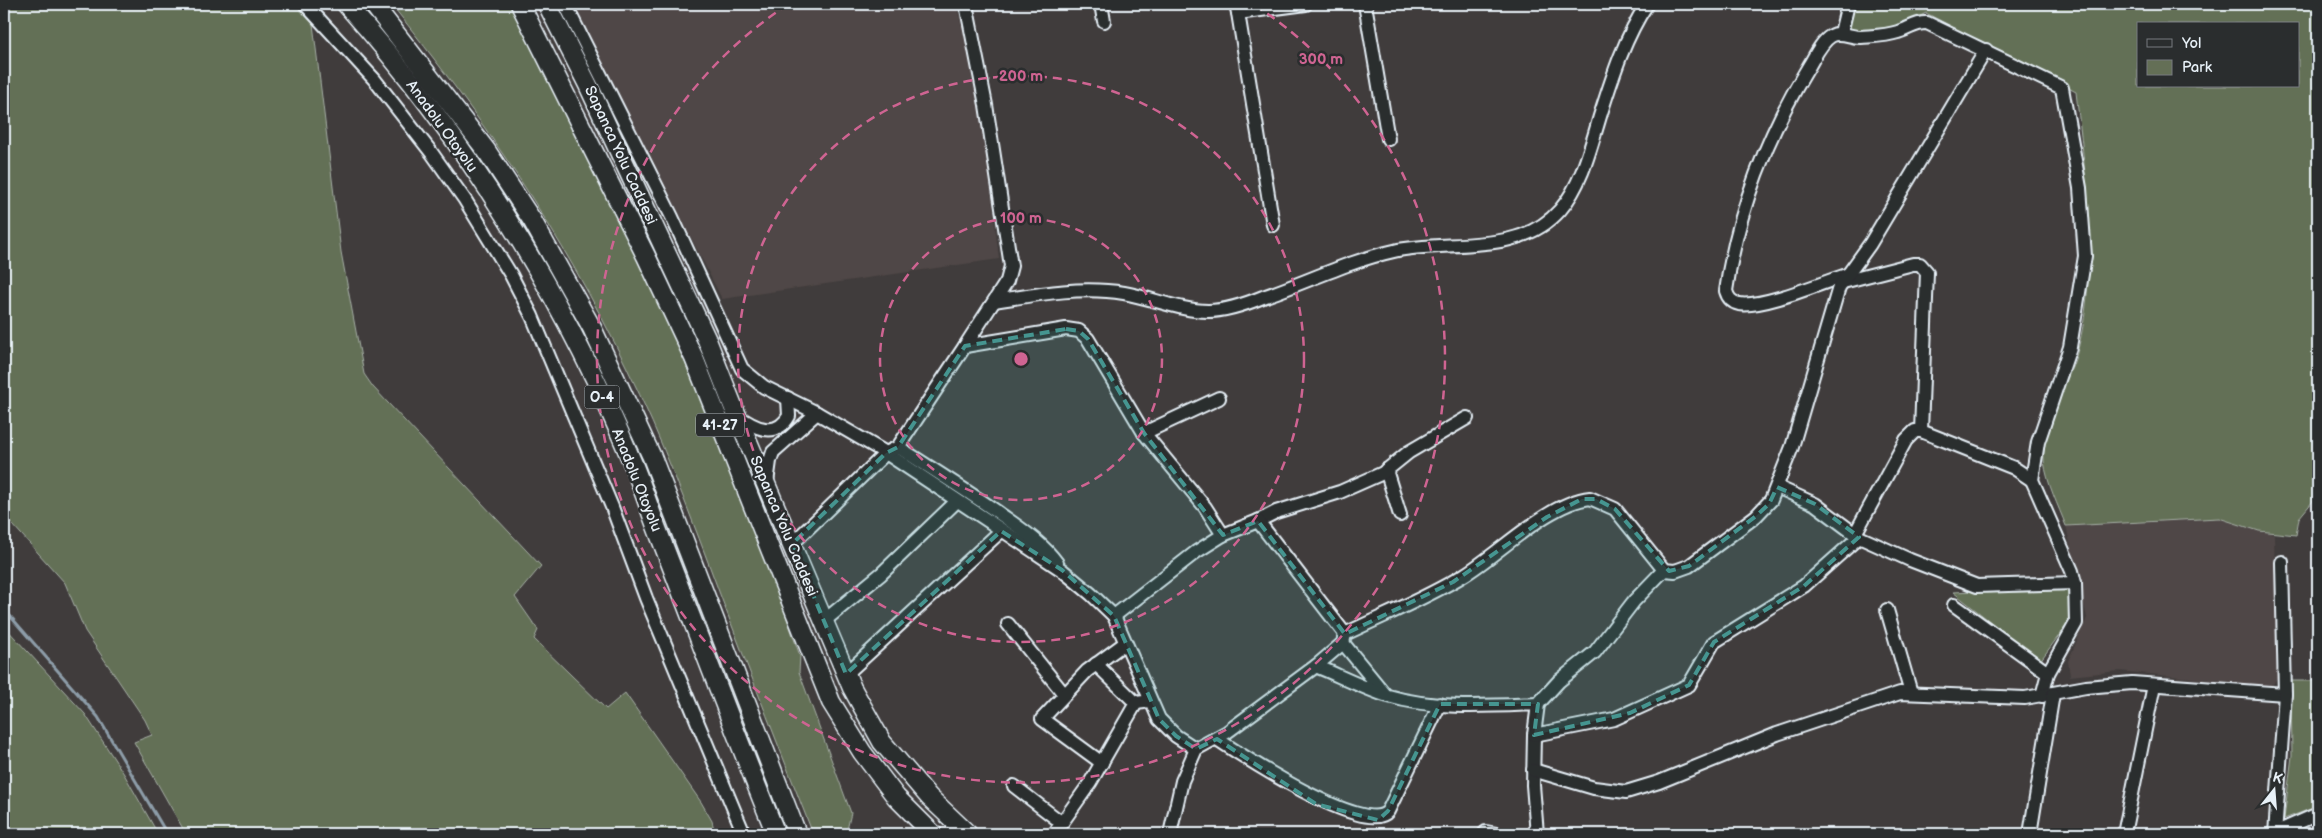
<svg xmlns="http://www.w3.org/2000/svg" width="2322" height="838" viewBox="0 0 2322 838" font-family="'Balsamiq Sans',sans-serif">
<rect width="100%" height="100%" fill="#403c3c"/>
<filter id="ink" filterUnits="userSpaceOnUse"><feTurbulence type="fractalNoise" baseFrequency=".02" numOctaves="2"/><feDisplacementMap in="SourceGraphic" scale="10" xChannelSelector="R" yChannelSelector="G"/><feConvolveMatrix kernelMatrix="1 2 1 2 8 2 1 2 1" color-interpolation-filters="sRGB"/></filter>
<g filter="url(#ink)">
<g fill="#4f4746">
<polygon points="573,4 956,4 980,94 999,259 722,299"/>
<polygon points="2219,518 2274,534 2277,678 2272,686 2119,671 2070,676 2068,661 2087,618 2066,526"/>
</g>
<g fill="#646f56" stroke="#a6b0a7" fill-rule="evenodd">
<polygon points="4,4 300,4 312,16 341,252 364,374 373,387 541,566 515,597 538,630 534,639 606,709 625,693 701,802 712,821 715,834 186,834 134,742 152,735 145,720 85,631 65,583 4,515"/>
<path d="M391 4H513L674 336 714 431 784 610 800 656 799 672 851 813 846 834H813C782 755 751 676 721 597 692 519 663 441 626 366 563 235 482 117 391 4Z"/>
<path d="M1848 4H2318V495L2299 518 2296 535 2259 531 2219 518 2066 526C2058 505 2047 484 2044 461 2041 424 2067 387 2077 353 2083 331 2087 304 2088 281 2092 218 2083 154 2076 92L1926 13C1901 26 1871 41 1843 27ZM2138 24H2298V86H2138Z"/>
<polygon points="2069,587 2069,622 2040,661 1953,592"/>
<polygon points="4,626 85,714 124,774 158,834 4,834"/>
<polygon points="2291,681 2318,681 2318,806 2284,819 2292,756"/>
</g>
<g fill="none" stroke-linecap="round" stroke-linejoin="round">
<polyline stroke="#8d9da9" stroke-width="3" points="4,609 98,717 167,834"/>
<defs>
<g id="minor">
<polyline points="305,4 374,79 431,152 465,200 511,275 532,316 612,507 646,598 744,834"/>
<polyline points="565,4 672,217 742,369 764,387 817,413 886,453 1062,570 1091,594 1114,616 1159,719 1176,736 1196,749"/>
<polyline points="1101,4 1104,21"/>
<polyline points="1236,4 1238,13 1306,4"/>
<polyline points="1365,4 1388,139"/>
<polyline points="1238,13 1273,225"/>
<polyline points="1841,33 1848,4"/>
<path d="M1849 274C1824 282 1763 308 1739 304 1731 302 1728 298 1726 291 1737 212 1768 133 1809 66 1815 56 1821 42 1831 36 1841 30 1851 38 1861 37 1873 36 1886 36 1898 32 1909 29 1916 22 1927 23L2062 88 2080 188 2085 256 2070 347 2038 442 2032 480 2072 571 2075 583 2076 623 2048 673 2042 696"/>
<polyline points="1843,282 1913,264 1920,264 1927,272 1921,431"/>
<path d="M995 301C1038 294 1081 286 1124 293 1152 298 1181 311 1208 311 1227 311 1246 304 1263 297 1307 282 1349 261 1394 251 1448 239 1519 257 1560 210 1583 183 1591 145 1601 113 1613 75 1625 37 1647 4"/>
<polyline points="965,346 1007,281 1011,266 986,105 966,4"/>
<path d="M737 415C754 428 776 439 789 416L788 398"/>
<polyline points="1144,433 1219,398"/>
<path d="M898 447C931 468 964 489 996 511 1018 527 1041 541 1057 563"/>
<polyline points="1386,470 1400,515"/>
<polyline points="767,483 770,461 773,452 817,413"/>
<polyline points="1777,487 1815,504 1859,537"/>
<polyline points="1258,521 1276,512 1340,492 1383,473 1409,452 1467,418"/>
<polyline points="1855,534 1906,440 1915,431 1921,431 2014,468 2032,480"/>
<polyline points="792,544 886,453 898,447 965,346 1066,329 1079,331 1088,339 1144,433 1205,507 1223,535"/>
<polyline points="1954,605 2048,673"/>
<polyline points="1887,610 1911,693"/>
<polyline points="1114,616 1196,552 1223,535 1258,521 1345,634"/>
<polyline points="824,621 881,574 957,501"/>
<polyline points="1008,624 1064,694"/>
<polyline points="1343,643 1384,693"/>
<polyline points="1096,664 1136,703 1144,702"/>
<path d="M1316 666C1340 676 1363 688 1388 696 1435 710 1489 706 1538 704L1534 735 1533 785 1537 834"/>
<polyline points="846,674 1001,531"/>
<polyline points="1538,704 1559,681 1595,652 1634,601 1664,570"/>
<polyline points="1534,735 1614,719 1689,685 1714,642 1804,586 1859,537 1910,560 1977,586 2075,583"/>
<path d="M1217 739C1241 755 1367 838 1388 811L1440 704"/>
<polyline points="1102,763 1042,719 1087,671 1125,643"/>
<polyline points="1533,770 1594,788 1626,792 1659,782 1777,734 1900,693 2025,698 2086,687 2132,683 2285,694"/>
<polyline points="1014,786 1062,823"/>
<polyline points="1054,834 1090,783 1136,703"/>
<path d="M1170 834 1182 781 1196 749 1227 732 1316 666 1343 643 1345 634C1384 615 1427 598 1464 575 1500 553 1548 503 1590 498L1615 509 1664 570 1675 571 1689 566 1756 516 1771 500 1792 447 1839 287 1870 244 1986 50"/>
<polyline points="1484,834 1486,832 1497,834"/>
<polyline points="2030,834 2053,694"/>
<polyline points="2124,834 2154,685"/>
<polyline points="2272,834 2318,814"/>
<polyline points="2275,834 2285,694 2282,562"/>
</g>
<g id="highway">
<path d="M346 4C466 138 564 297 633 464 643 488 651 514 661 539 699 637 736 736 776 834"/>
<polyline points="373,4 486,150 532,220 592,328 652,457 797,834"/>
<polyline points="520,4 646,256 694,358 831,702 862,752 896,797 933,834"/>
<polyline points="547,4 588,85 707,340 733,406 852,688 882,742 929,797 968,834"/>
</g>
</defs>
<use href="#minor" stroke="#e8f1f8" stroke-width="16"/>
<use href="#highway" stroke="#e8f1f8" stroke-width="21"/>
<use href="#minor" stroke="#2a2d2e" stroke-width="12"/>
<use href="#highway" stroke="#2a2d2e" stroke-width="18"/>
</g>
</g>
<path fill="#459590" fill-opacity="0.2" stroke="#459590" stroke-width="4" stroke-dasharray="10 6" stroke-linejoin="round" d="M1066 329 1079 331 1088 339 1144 433 1223 535 1258 521 1345 634 1453 582 1547 517 1582 499H1596L1615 509 1669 571 1689 566 1756 516 1769 504 1777 487 1815 504 1859 537 1804 586 1714 642 1689 685 1630 713 1534 735 1538 704H1440L1388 811 1378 820 1316 804 1217 739 1196 749 1176 736 1159 719 1114 616 1062 570 1001 531 846 674 792 544 886 453 898 447 965 346Z"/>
<g fill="none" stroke="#cf6492" stroke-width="2.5" stroke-dasharray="9 6">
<circle cx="1021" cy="359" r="141"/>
<circle cx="1021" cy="359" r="283"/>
<path d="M1255 5A424 424 0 1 1 787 5"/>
</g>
<g text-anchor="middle" stroke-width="5" stroke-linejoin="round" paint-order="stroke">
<g fill="#2a2d2e" stroke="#afb6bb" stroke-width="1">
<rect x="584.5" y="385.5" width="35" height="23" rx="4"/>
<rect x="696" y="413.5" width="48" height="23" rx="4"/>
</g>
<g font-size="14" font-weight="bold" fill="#e8f1f8">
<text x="602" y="402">O-4</text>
<text x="720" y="430">41-27</text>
</g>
<g font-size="15" fill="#e8f1f8" stroke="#2a2d2e">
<text transform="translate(442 126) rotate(54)" y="5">Anadolu Otoyolu</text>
<text transform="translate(621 155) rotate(65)" y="5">Sapanca Yolu Caddesi</text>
<text transform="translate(637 480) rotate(68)" y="5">Anadolu Otoyolu</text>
<text transform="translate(784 526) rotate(67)" y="5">Sapanca Yolu Caddesi</text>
</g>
</g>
<circle cx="1021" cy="359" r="8" fill="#cf6492" stroke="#2a2d2e" stroke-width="2.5"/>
<g font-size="15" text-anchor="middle" font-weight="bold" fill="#cf6492" stroke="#2a2d2e" stroke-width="5" stroke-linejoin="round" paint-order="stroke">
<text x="1321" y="64">300 m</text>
<text x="1021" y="81">200 m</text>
<text x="1021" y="223">100 m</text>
</g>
<rect width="2322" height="838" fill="none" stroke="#2a2d2e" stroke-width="20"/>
<rect x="10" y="10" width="2302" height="818" fill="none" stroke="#e8f1f8" stroke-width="2" filter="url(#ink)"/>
<rect x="2137" y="22" width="162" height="65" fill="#2a2d2e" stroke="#767b7f"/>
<rect x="2147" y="39" width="25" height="8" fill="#2a2d2e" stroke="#767b7f"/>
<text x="2182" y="48" font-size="15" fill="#e8f1f8">Yol</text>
<rect x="2147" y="60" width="25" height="15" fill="#646f56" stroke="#767b7f"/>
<text x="2182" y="72" font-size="15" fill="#e8f1f8">Park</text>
<g transform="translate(2274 790) rotate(17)" stroke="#2a2d2e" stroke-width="4" paint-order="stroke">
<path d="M0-4L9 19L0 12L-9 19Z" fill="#e8f1f8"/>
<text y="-8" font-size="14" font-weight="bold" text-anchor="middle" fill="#e8f1f8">K</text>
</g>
</svg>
